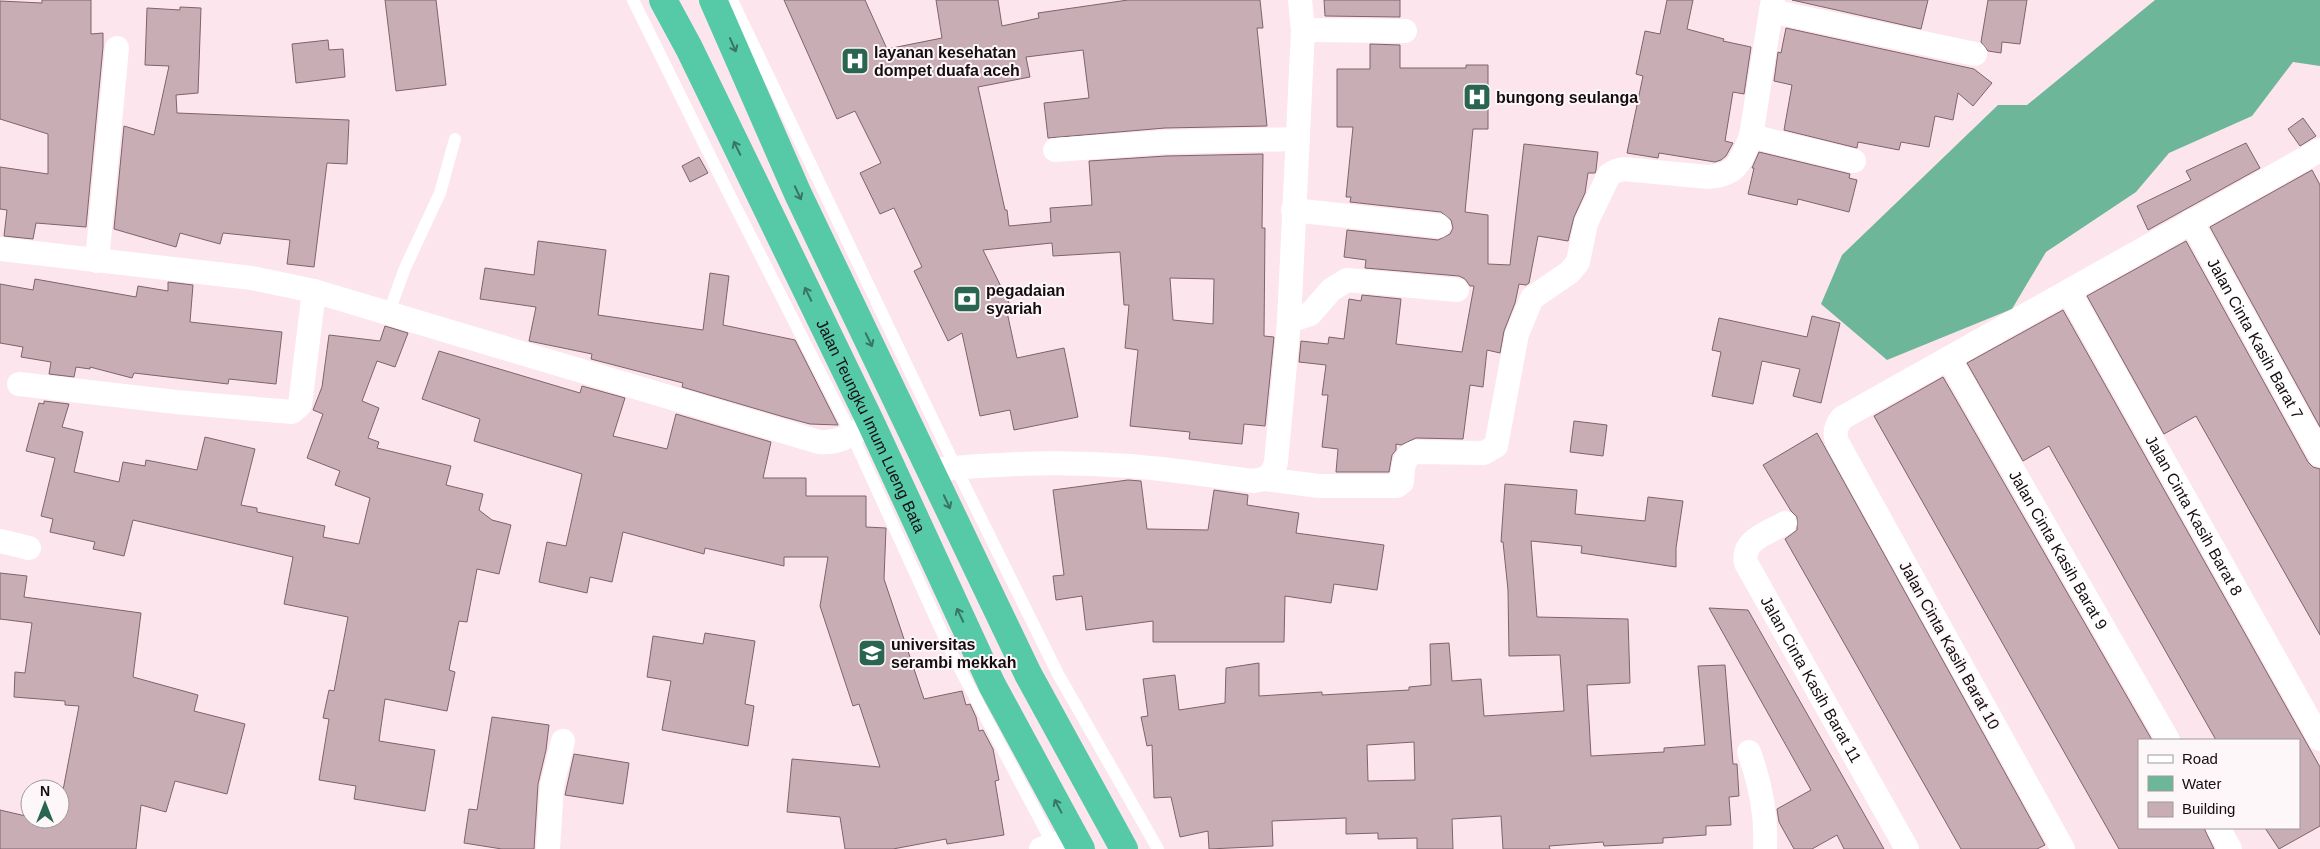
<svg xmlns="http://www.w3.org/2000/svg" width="2320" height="849" viewBox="0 0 2320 849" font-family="Helvetica,sans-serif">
<rect width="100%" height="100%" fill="#fce5ec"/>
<polygon fill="#6eb69a" points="2155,0 2320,0 2320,66 2293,62 2252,116 2169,153 2136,192 2046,252 2012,309 1887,360 1821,304 1842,255 1998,105 2027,105"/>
<g fill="#c8adb5" stroke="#7d646c" fill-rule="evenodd">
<polygon points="42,0 91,0 91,34 103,33 103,47 86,227 36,223 33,239 4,236 7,210 0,209 0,167 48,174 48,134 0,119 0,1 42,3"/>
<polygon points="385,0 436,0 446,85 396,91"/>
<path d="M784 0H865L887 49 942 38 936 0H998L1002 26 1039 18 1038 13 1128 0H1260L1263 28H1257L1267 126 1165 128 1048 138 1044 103 1089 98 1083 50 1026 57 1030 77 978 87 1005 210H1007L1009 226 1051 222 1050 208 1092 205 1089 161 1166 156 1263 154 1262 228H1265L1264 336 1274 337 1265 426 1244 424 1242 444 1189 439 1190 432 1130 426 1138 350 1125 348 1129 305H1124L1120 252 1053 256 1052 243 983 250 1012 309 1007 312 1017 358 1064 348 1078 417 1014 430 1010 410 980 416 962 333 948 341 914 271 922 267 894 208 880 214 860 173 881 163 855 111 837 119ZM1170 278 1214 279 1213 324 1173 320Z"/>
<polygon points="1324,0 1400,0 1400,17 1325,16"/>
<polygon points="1667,0 1693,0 1687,29 1724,39 1723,41 1751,47 1744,94 1733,92 1725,141 1733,143 1726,156 1721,160 1715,162 1659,153 1658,158 1627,153 1643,76 1636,74 1645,31 1660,34"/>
<polygon points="1792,0 1928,0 1921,29"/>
<polygon points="1988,0 2027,0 2020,44 2002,42 2001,53 1988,51 1981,42"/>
<polygon points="180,7 201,8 198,93 176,95 177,113 349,120 347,164 327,163 314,267 287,264 290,240 223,233 220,244 180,233 176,247 114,229 124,126 154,135 169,66 145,65 147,8 180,10"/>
<polygon points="1786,28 1974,69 1992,83 1973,106 1958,93 1953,120 1935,116 1929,147 1901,142 1899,150 1858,142 1857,148 1784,130 1792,85 1774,81 1778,52 1781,53"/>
<polygon points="328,40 329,50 343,49 345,77 296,83 292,44"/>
<polygon points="1370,44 1400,45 1400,68 1466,68 1466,65 1488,65 1488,129 1473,129 1465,212 1488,215 1488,264 1510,265 1524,144 1598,152 1596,170 1595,173 1588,173 1585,193 1574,217 1568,241 1538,236 1529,283 1526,285 1519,284 1515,303 1504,331 1500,353 1487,350 1483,387 1470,385 1463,439 1416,438 1401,445 1396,444 1396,450 1392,455 1389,472 1336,472 1338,449 1322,447 1328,395 1322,395 1326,365 1299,362 1301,341 1328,344 1329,337 1344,339 1349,299 1361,301 1362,295 1401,299 1396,344 1462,352 1474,286 1470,286 1465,279 1459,276 1365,268 1366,260 1344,257 1347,230 1438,240 1450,234 1453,228 1451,220 1441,212 1350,202 1351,197 1346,197 1353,127 1337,127 1337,69 1370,69"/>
<polygon points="2303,118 2316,136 2300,146 2288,129"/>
<polygon points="2246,143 2260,168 2148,230 2137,206 2191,180 2186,171"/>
<polygon points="1759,152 1850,174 1849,178 1857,180 1849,212 1798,199 1797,205 1748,194 1754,168 1752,168"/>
<polygon points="699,157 708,173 690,182 682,166"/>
<polygon points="2312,170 2320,185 2320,427 2210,227"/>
<polygon points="538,241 606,250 598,315 703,330 710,273 729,276 723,325 795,340 838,425 810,424 784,417 682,387 683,383 591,359 592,354 529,341 536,307 480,299 485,268 534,275"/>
<polygon points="2186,241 2308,462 2313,467 2320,469 2320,635 2196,416 2164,434 2087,296"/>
<polygon points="35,279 136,297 138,286 168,291 168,282 193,285 190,322 282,332 276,384 229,379 228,384 134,373 132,378 90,367 90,369 76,367 74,377 49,374 51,362 21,357 23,347 0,343 0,284 33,290"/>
<polygon points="2063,310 2320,767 2320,826 2279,849 2265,828 2299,828 2299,740 2216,740 2049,446 2023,461 1967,363"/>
<polygon points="1812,316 1840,323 1821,403 1793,396 1800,369 1762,361 1753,404 1712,396 1721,352 1712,350 1719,318 1807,337"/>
<polygon points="385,326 408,333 395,367 377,361 362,401 379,408 368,438 379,442 377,448 451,466 446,485 483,494 479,510 492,520 511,525 499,574 477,569 467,622 459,621 449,670 455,672 447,711 385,699 379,741 435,750 425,811 354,799 356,786 319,780 329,719 323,718 329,690 334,691 348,617 284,604 293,557 133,520 124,556 93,549 95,542 50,532 53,519 41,516 55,458 26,451 39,403 44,404 44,401 69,404 62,427 83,432 74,472 119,482 123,462 145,466 146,460 197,470 205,437 255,449 241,505 257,508 257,512 325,526 323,537 359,544 370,498 335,485 340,471 307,458 323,414 313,410 322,387 329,335 380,341"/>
<polygon points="439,351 580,393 582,386 625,398 613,436 667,449 676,414 771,442 763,478 806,478 806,496 866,496 866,527 886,528 884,579 924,699 962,691 966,705 970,704 976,717 979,731 983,730 993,749 999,780 995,781 1004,835 947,844 946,839 893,849 845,849 840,817 787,812 792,759 880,767 859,704 853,706 820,606 828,557 784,557 784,566 705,548 704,554 623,532 612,582 590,577 587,593 539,582 547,542 566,546 582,474 474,441 480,419 422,399"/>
<polygon points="1943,377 2152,740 2139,740 2139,828 2204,828 2214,849 2119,849 1874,416"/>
<polygon points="1574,421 1607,425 1603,456 1570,452"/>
<polygon points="1817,433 2045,845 2037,849 1961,849 1785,539 1797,530 1797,517 1791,511 1763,465"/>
<polygon points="1128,480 1141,481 1147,529 1208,530 1214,490 1248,495 1247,505 1299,513 1296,533 1384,545 1377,590 1334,584 1331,603 1285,596 1284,642 1153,642 1153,621 1086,630 1082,596 1056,600 1053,576 1064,575 1053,490"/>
<path d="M1505 484 1577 490 1575 514 1645 521 1648 497 1683 501 1676 548V567L1581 553 1582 546 1531 541 1537 617 1628 619 1630 683 1587 685 1591 756 1664 752V748L1705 745 1698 666 1725 665 1733 764H1737L1739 796 1729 797 1731 825 1706 826V835L1663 838V843L1604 846 1603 842 1549 846 1550 849H1503L1501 816 1452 819 1453 849H1417V838L1378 839V833L1346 834V818L1272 821 1273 846 1209 849 1208 831 1180 837 1171 797 1154 798 1152 745 1147 746 1141 717 1148 716 1143 679 1175 675 1179 710 1225 703 1226 668 1259 663V696L1322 692V695L1409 690V687L1431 685 1430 644 1449 643 1452 681 1481 679 1484 716 1564 711 1560 655 1509 656 1508 590 1503 542H1501ZM1414 742 1415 780 1368 781 1367 745Z"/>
<polygon points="0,573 27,576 24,597 141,613 133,677 198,695 194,711 245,724 227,794 175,781 166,812 141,805 136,849 0,849 0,810 30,817 30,819 60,823 60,806 79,706 65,705 65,701 14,697 15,672 25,673 32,623 0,619"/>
<polygon points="1709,608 1748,610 1884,849 1844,849 1837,835 1812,849 1794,849 1779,822 1777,809 1811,790"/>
<polygon points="705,633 755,641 745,704 754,706 748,746 662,730 671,681 647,677 653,636 703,644"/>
<polygon points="492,717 549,725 546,750 538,784 534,849 502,849 464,843 469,809 477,810"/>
<polygon points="574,754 629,763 623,804 565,795"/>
</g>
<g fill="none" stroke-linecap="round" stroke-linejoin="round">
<g stroke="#fff" stroke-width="12">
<polyline points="633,0 725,186 852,435 953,656 1055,848"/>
<polyline points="732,0 956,468 1058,674 1158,849"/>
<polyline points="389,312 405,268 440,193 455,139"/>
</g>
<g stroke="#fff" stroke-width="24">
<polyline points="1773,0 1771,11 1975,54"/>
<polyline points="1771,11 1751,136 1854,161"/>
<polyline points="1303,30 1405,31"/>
<polyline points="1055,150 1165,142 1298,139"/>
<polyline points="1293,210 1439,226"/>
<path id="s1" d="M2191 221 2320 455"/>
<path d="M0 249 252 278 314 291 819 442C840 444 854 433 871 423"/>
<polyline points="97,261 117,48"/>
<path id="s2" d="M2069 292 2320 739"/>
<polyline points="1289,321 1310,314 1331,290 1347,280 1457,290"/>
<path id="s3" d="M1949 359 2168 740"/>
<polyline points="19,384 176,402 292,412 300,405 314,291"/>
<path d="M932 470C998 463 1063 461 1129 466 1171 469 1213 476 1254 481 1267 479 1273 475 1276 462L1289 321 1303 30 1300 0"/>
<path d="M1264 479 1319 486H1397L1402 482C1403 469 1402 456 1416 452L1484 453 1496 446 1517 334 1532 298 1570 272 1578 262 1586 223 1609 175 1616 171 1624 169 1708 177C1739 174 1740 162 1751 136"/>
<path id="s4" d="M1785 523C1768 533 1741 540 1746 563L1907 849"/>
<polyline points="0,541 29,548"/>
<path d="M1749 752C1761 785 1767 815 1765 849"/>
<polyline points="2218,828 2230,849"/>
<polyline points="548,849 552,785 563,741"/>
<polyline points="1041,849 1075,837"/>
<path d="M2063 849 1837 442C1834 433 1836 425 1842 418L2320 150"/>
</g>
<g stroke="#56caa7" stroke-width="28">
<path id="s5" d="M663 0 689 48 871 423 992 685 1081 849"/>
<polyline points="713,0 798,194 1028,674 1124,849"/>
</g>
</g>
<defs><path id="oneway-shaft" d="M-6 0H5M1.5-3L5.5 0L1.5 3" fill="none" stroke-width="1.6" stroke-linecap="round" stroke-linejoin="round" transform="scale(1.25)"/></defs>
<g stroke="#397563">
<use href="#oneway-shaft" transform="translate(733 45) rotate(66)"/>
<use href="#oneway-shaft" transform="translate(737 148) rotate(-116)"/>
<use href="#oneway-shaft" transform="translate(798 193) rotate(65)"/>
<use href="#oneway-shaft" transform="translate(808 294) rotate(-116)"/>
<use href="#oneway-shaft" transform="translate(869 340) rotate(64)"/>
<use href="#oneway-shaft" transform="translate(947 502) rotate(65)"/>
<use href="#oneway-shaft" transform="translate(960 615) rotate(-115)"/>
<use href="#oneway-shaft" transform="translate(1058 806) rotate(-118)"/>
</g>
<defs>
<symbol id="hospital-square" viewBox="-11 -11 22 22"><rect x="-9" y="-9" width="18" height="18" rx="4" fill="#296550" stroke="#fdf7f9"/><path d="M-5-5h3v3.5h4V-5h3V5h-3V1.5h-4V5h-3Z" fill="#fff"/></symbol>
<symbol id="bank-square" viewBox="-11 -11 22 22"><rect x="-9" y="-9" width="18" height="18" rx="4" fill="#296550" stroke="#fdf7f9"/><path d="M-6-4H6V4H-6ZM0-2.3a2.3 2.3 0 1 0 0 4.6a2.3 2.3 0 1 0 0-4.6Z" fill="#fff"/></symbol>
<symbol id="university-square" viewBox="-11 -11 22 22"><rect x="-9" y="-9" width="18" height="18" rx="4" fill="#296550" stroke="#fdf7f9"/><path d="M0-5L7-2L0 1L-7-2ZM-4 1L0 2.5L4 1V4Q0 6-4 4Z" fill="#fff"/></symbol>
</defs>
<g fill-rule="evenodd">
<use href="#hospital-square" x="839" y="45" width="32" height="32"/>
<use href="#hospital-square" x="1461" y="81" width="32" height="32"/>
<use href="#bank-square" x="951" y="283" width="32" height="32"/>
<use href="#university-square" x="856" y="637" width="32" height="32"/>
</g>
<g text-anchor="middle" stroke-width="4" stroke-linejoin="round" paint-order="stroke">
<g font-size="16" font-weight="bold" fill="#160d10" stroke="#fdf7f9" text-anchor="start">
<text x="874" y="58">layanan kesehatan<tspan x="874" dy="18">dompet duafa aceh</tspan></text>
<text x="1496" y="103">bungong seulanga</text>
<text x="986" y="296">pegadaian<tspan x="986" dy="18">syariah</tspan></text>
<text x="891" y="650">universitas<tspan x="891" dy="18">serambi mekkah</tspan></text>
</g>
<g font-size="16" fill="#160d10" stroke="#fdf7f9">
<text dy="6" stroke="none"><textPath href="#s1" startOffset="134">Jalan Cinta Kasih Barat 7</textPath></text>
<text dy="6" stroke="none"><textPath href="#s5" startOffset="474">Jalan Teungku Imum Lueng Bata</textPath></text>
<text dy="6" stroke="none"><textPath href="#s2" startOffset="256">Jalan Cinta Kasih Barat 8</textPath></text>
<text dy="6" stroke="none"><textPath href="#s3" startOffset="220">Jalan Cinta Kasih Barat 9</textPath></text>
<text transform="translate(1950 645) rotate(61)" y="6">Jalan Cinta Kasih Barat 10</text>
<text dy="6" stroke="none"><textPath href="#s4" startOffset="194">Jalan Cinta Kasih Barat 11</textPath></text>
</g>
</g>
<rect x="2138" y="739" width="162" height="90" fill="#fdf7f9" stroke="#a1999c"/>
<rect x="2148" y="755" width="25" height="8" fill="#ffffff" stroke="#a1999c"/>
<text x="2182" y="764" font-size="15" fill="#160d10">Road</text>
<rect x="2148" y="776" width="25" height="15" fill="#6eb69a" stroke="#a1999c"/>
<text x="2182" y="789" font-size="15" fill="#160d10">Water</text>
<rect x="2148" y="802" width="25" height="15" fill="#c8adb5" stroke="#a1999c"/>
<text x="2182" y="814" font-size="15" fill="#160d10">Building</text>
<g transform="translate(45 804)"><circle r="24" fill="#fdf7f9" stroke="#a1999c"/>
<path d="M0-4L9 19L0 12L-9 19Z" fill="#296550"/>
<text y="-8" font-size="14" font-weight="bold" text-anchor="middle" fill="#160d10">N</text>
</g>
</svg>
